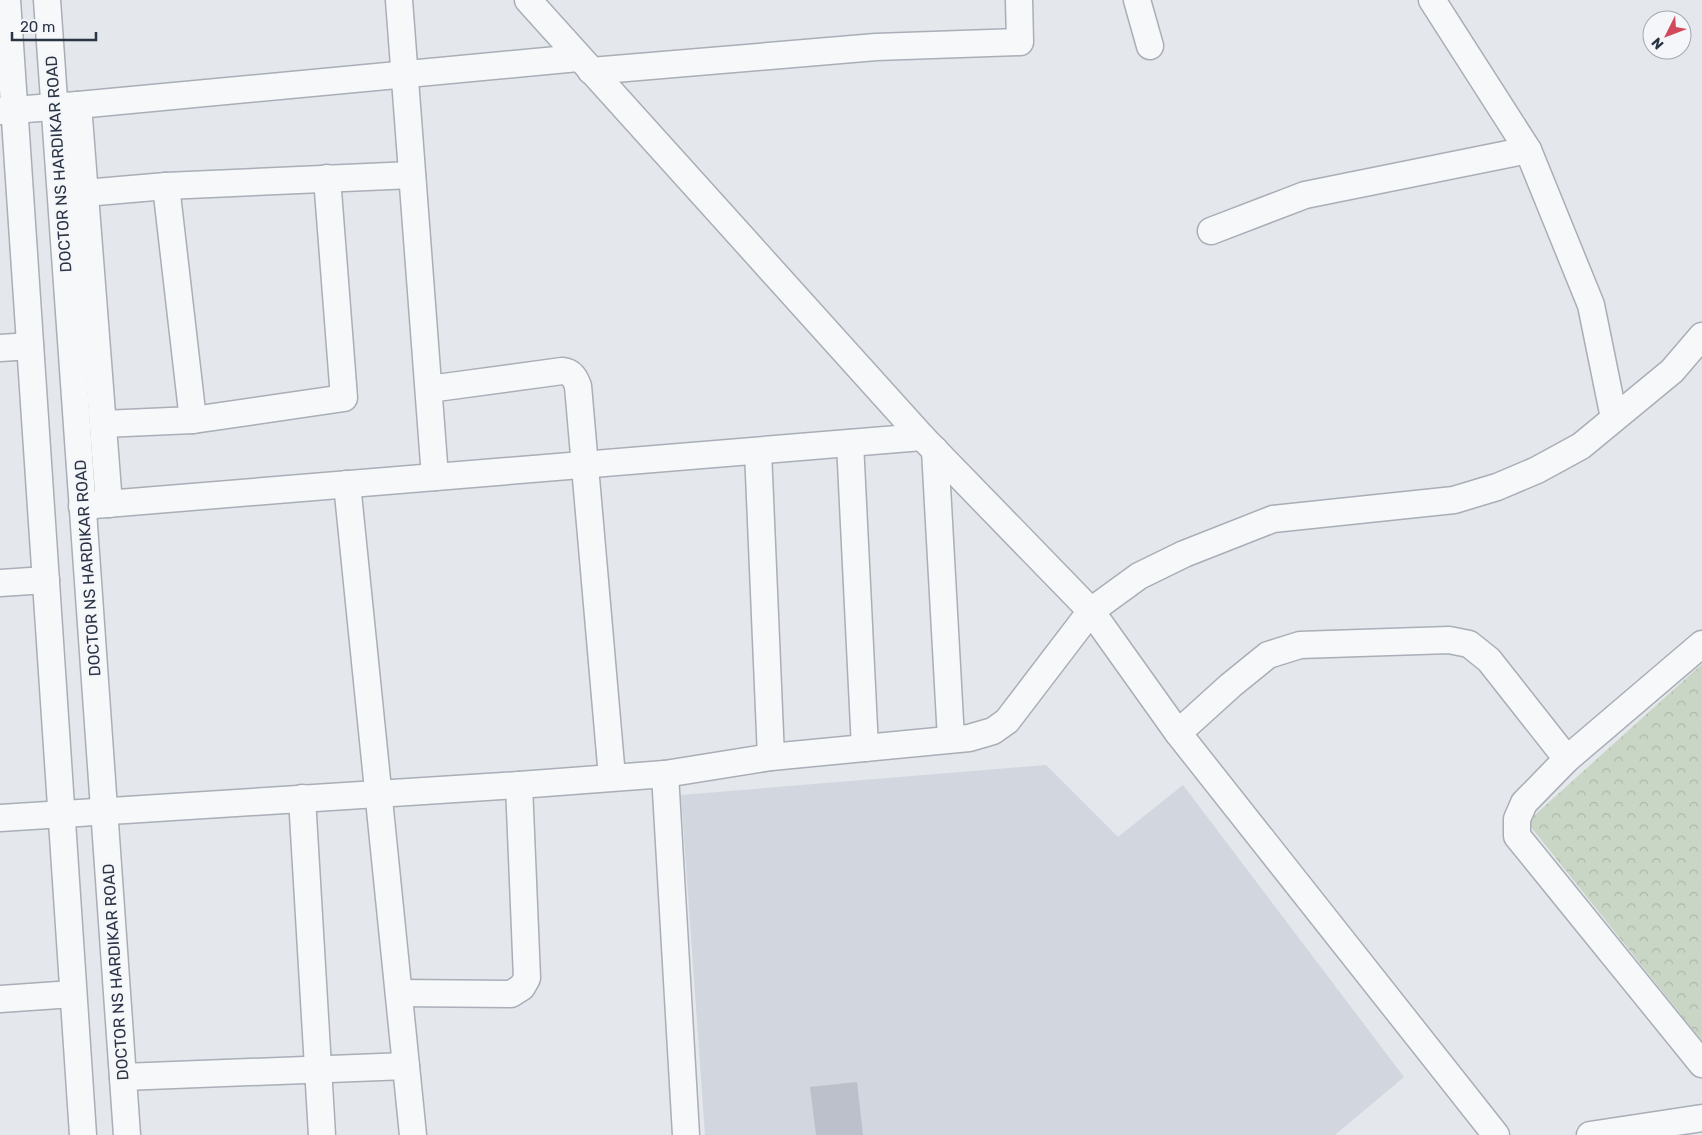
<svg xmlns="http://www.w3.org/2000/svg" width="1702" height="1135" viewBox="0 0 1702 1135" font-family="Rubik,sans-serif">
<defs>
<pattern id="forest-crowns" width="20" height="18" patternUnits="userSpaceOnUse" patternTransform="scale(1.25)"><rect width="20" height="18" fill="#c9d6c5"/><path d="M2 6a3 3 0 1 1 6 0M12 15a3 3 0 1 1 6 0" fill="none" stroke="#adb8ab"/></pattern>
</defs>
<rect width="100%" height="100%" fill="#e4e7ec"/>
<polygon fill="#d2d6de" points="1046,765 1118,837 1183,785 1404,1077 1335,1135 705,1135 681,795"/>
<polygon fill="url(#forest-crowns)" points="1702,664 1702,1041 1527,822"/>
<polygon fill="#bbc0ca" points="857,1082 863,1135 816,1135 810,1087"/>
<g fill="none" stroke-linecap="round" stroke-linejoin="round">
<defs>
<g id="minor">
<polyline points="7,0 83,1135"/>
<polyline points="47,0 127,1135"/>
<polyline points="399,0 435,477"/>
<polyline points="528,0 922,437 1091,611 1178,733 1496,1135"/>
<polyline points="1137,0 1150,46"/>
<polyline points="1432,0 1528,150 1591,305 1614,418"/>
<polyline points="591,71 876,47 1020,42 1019,0"/>
<polyline points="78,105 109,504"/>
<polyline points="0,111 78,105 578,58"/>
<polyline points="85,193 166,186 412,175"/>
<polyline points="1211,231 1305,195 1528,150"/>
<polyline points="0,348 30,346"/>
<path d="M429 389 562 371C572 372 575 378 578 386L612 777"/>
<polyline points="193,420 344,398 327,178"/>
<polyline points="103,424 193,420 166,186"/>
<polyline points="850,443 865,748"/>
<polyline points="935,450 951,739"/>
<polyline points="758,451 771,757"/>
<polyline points="347,484 413,1135"/>
<polyline points="82,506 922,437"/>
<polyline points="0,583 46,580"/>
<polyline points="1702,644 1567,759 1524,803 1517,819 1517,836 1702,1064"/>
<polyline points="1178,733 1231,685 1268,655 1300,645 1449,640 1469,644 1489,660 1567,759"/>
<polyline points="665,774 686,1135"/>
<polyline points="302,798 322,1135"/>
<polyline points="0,818 519,785 665,774 771,757 969,738 993,731 1007,721 1091,611 1139,576 1184,554 1273,519 1454,500 1497,487 1537,470 1581,446 1672,371 1702,336"/>
<polyline points="399,993 511,994 522,987 527,978 519,785"/>
<polyline points="0,999 73,994"/>
<polyline points="123,1077 406,1066"/>
<polyline points="1590,1135 1702,1118"/>
</g>
</defs>
<use href="#minor" stroke="#a9aeb7" stroke-width="29"/>
<use href="#minor" stroke="#f7f8fa" stroke-width="26"/>
</g>
<g text-anchor="middle" stroke-width="4" stroke-linejoin="round" paint-order="stroke">
<g font-size="16" fill="#2b3445" stroke="#f4f6f9">
<text transform="translate(58 164) rotate(-94)" y="6">DOCTOR NS HARDIKAR ROAD</text>
<text transform="translate(87 568) rotate(-94)" y="6">DOCTOR NS HARDIKAR ROAD</text>
<text transform="translate(115 972) rotate(-94)" y="6">DOCTOR NS HARDIKAR ROAD</text>
</g>
</g>
<g transform="translate(1667 35) rotate(228)"><circle r="24" fill="#f4f6f9" stroke="#a4a8b1"/>
<path d="M0-4L9 19L0 12L-9 19Z" fill="#d1495b"/>
<text y="-8" font-size="14" font-weight="bold" text-anchor="middle" fill="#2b3445">N</text>
</g>
<path d="M12 32v8h84v-8" fill="none" stroke="#2b3445" stroke-width="2.5"/>
<text x="20" y="32" font-size="15" fill="#2b3445" stroke="#f4f6f9" stroke-width="4" paint-order="stroke">20 m</text>
</svg>
